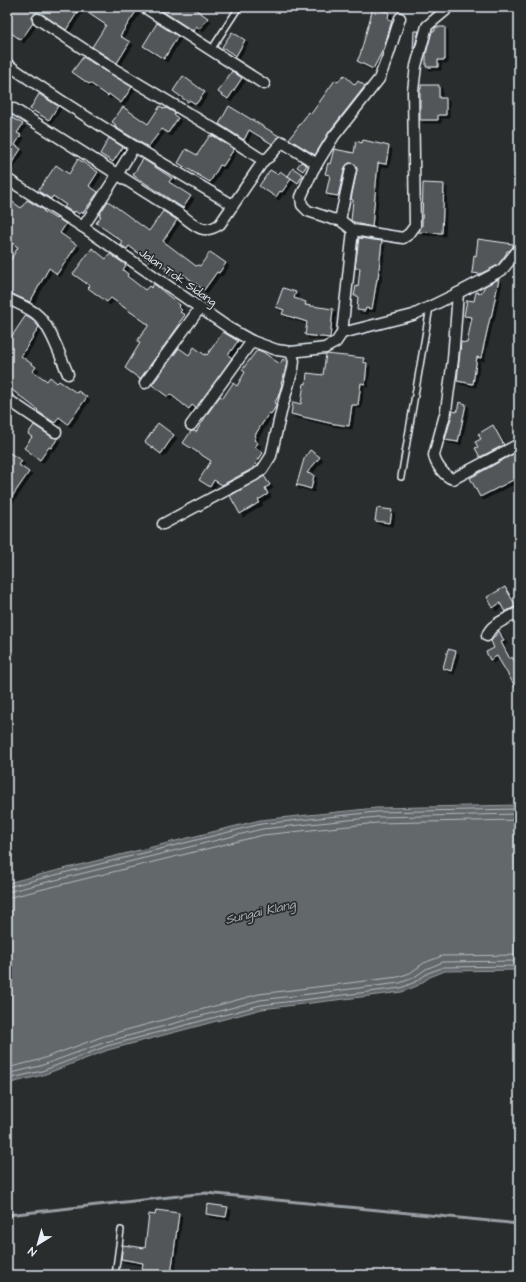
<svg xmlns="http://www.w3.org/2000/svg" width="526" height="1282" viewBox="0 0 526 1282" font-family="'Architects Daughter',sans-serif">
<defs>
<filter id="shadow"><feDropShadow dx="3" dy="3" stdDeviation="0" flood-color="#0009"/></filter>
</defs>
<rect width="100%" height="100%" fill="#2a2d2e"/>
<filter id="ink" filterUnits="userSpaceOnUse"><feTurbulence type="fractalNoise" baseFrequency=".025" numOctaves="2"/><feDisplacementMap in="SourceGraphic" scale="8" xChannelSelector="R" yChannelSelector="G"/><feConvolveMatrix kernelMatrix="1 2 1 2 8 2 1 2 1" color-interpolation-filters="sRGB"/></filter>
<g filter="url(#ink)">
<polygon fill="#63686b" stroke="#989fa3" points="519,805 519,970 445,971 430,977 417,986 402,992 262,1009 108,1050 43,1075 7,1084 7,883 260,820 376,808"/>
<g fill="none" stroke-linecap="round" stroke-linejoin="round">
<g stroke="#b3bac0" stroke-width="1">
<polyline points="7,887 261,824 376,812 519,809"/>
<polyline points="7,892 262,829 377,817 519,814"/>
<polyline points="7,898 263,835 377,823 519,820"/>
<polyline points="7,1068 39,1060 104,1036 259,994 398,977 410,973 424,963 442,956 519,955"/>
<polyline points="7,1074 40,1066 106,1042 260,1000 400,983 413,978 426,969 443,962 519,961"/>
<polyline points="7,1079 42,1071 107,1046 261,1005 401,988 415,982 428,973 444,967 519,966"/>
</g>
<polyline stroke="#989fa3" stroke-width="3" points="7,1215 206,1193 519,1224"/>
</g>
<g fill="#535759" stroke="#e8f1f8" filter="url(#shadow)">
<polygon points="7,7 81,7 66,30 42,14 38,13 35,13 32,18 33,23 21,40 7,30"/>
<polygon points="92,7 133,7 137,10 120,36 130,42 117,63 92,47 106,25 88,13"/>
<polygon points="156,7 192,7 208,18 200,29 196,26 193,31"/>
<polygon points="373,8 389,12 388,19 392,20 384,48 373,69 357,61 360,55"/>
<polygon points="157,23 178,36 164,59 143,46"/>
<polygon points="436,27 445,27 445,60 438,60 438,67 426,67 426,54 432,31 435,31 435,28"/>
<polygon points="414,31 419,31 414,49 413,49"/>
<polygon points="232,32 245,40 236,56 222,47"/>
<polygon points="83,57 132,87 121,103 109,94 108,96 90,83 89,84 72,72"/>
<polygon points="232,71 242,78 228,99 218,92"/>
<polygon points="344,75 355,85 358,81 365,86 329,132 315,155 289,139 309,112 311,114 335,80 338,82"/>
<polygon points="183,76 205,92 196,104 189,100 188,102 173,91"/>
<polygon points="421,85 439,85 439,98 446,98 446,115 438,115 438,120 420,120 420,89 421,89"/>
<polygon points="39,94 58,106 49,120 30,109"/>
<polygon points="160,106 165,109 166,108 175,113 174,115 178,118 168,133 162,129 148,147 115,127 116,125 112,122 123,107 148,124"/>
<polygon points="229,106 279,136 278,137 272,144 249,130 244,140 219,124"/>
<polygon points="7,115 23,124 17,133 21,135 15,145 21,149 7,170"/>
<polygon points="210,135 212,137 212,135 234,149 223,166 220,165 210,182 178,163 186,149 197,155"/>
<polygon points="109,138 123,147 113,162 100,154"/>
<polygon points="363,140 389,146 386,164 378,163 372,227 359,224 359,223 354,222 351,221 353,200 351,199 357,170 355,164 349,163 345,167 338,196 326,194 330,175 325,174 328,163 330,164 334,149 354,153 356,141 362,143"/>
<polygon points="78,159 98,172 89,186 98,192 83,213 81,212 79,214 75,211 74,213 64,207 66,205 53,196 51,199 38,191 56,165 69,174"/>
<polygon points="143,159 172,178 169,182 191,196 183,208 133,175"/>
<polygon points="301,162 307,165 303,171 297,167"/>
<polygon points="293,168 303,175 298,183 288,176"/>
<polygon points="270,170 277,174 280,171 291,179 282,192 280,191 276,197 259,186"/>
<polygon points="423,183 444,184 442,233 418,232 422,226"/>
<polygon points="7,198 21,208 27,200 44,210 43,211 56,219 57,218 66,224 60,233 77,245 57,274 49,268 30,302 7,292 7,266 18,247 7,240"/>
<polygon points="108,201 149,231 163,211 177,220 163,241 196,266 198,265 200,266 210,252 226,263 219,273 217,272 204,290 183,274 181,277 179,276 176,280 165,271 167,269 151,258 149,261 129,246 127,249 121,245 123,242 96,223 101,216 99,215"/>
<polygon points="359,238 382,241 378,279 377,279 372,309 366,308 365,311 357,310 358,296 354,296 356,286 358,287 360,268 355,268"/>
<polygon points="478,239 513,244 513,247 509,251 507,251 506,254 498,265 480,274 472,273 474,255 476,256"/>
<polygon points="92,248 106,259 110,254 126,265 123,270 128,274 127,276 145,290 149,286 151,288 154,284 180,305 179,307 182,310 180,312 185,315 179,323 180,324 140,379 125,368 140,343 137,341 149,325 111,298 107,302 88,288 90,286 73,274"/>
<polygon points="499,279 491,318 490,318 481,358 477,357 473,384 457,381 461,342 467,343 472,317 464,316 467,300 474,301 476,292 481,293 485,286"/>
<polygon points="283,288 296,292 294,298 306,302 305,305 333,309 330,338 305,335 307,322 282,314 284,310 276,307"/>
<polygon points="26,315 31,318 39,327 21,356 36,367 33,371 47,381 50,377 57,383 59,381 77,393 78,391 87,397 68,424 59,417 55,423 37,411 38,410 7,386 7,337 10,339"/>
<polygon points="223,332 238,341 228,355 232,358 196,408 192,405 189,409 170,394 168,397 152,385 179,348 189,355 194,347 205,355 205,354 207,355"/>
<polygon points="257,350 263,352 280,364 283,359 287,362 283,379 281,383 282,384 278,397 275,402 276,404 276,406 271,414 269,413 255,435 256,436 254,440 258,443 255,447 263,453 252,469 222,485 214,480 210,487 199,480 211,461 183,443 191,431 194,431 196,432 206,416 220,396 223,398 233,383 237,386 245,372 242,370"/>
<polygon points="326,354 364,358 363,362 367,363 365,384 361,383 358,405 352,405 349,426 329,423 291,414 293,402 301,404 304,383 306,384 307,373 323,375"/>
<polygon points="459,402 466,404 458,442 445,440 453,411 457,412"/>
<polygon points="158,423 174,435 161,454 145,442"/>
<polygon points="34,425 52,437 58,438 51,448 49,447 40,460 24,448 32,437 28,434"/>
<polygon points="493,425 504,445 480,457 475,448 478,447 475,442 481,439 478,434"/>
<polygon points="310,450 320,457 307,473 314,475 311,489 298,485 296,487 304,459"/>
<polygon points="7,451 22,461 19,465 29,472 7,504"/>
<polygon points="519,451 519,477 480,497 470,478"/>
<polygon points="264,476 270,485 265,488 268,494 258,500 260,502 240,514 230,496"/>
<polygon points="377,508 392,510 390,523 375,521"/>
<polygon points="505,587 516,606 505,612 500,603 493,608 487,597"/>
<polygon points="499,631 504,641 501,642 510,659 512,657 519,669 519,693 497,656 490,660 486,652 494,648 491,641"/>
<polygon points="448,649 456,651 451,671 443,668"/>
<polygon points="207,1204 228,1207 226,1217 206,1214"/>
<polygon points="156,1210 179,1213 171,1275 141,1275 143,1263 121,1259 123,1245 145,1248 149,1214 155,1215"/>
</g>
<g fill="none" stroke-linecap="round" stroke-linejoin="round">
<defs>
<g id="lane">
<polyline points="211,50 239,7"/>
<polyline points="401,477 430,307"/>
<polyline points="115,1275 121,1230"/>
</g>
<g id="street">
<polyline points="144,7 264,84"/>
<polyline points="38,19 114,69 221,133 258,157 264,160 269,157 282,142 317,164"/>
<path d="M7 64C80 115 156 160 233 205"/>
<path d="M14 109 180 214C195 225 203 236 220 224L264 160"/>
<polyline points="7,179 83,227 200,308 229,328 252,341 277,350 291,352 325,348 336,342 342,333 353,230 340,220 332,219 308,211 302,205 301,197 313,170 334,136 379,79 388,56 400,18"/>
<polyline points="340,220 351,169"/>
<polyline points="83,227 117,175 134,147"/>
<polyline points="353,230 403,238 409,234 415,226 413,91 416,66 427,26 445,11 447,7"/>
<path d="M519 249 502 270 458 293 453 359 446 411 434 455C435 464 445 477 453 479L519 444"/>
<path d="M7 298C16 303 27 307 35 313 50 324 60 356 68 374"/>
<polyline points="342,333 413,315 458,293"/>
<polyline points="145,383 200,308"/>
<polyline points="7,399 56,432"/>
<polyline points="191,425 252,341"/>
<polyline points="163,524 255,475 262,470 271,456 282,408 293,369 294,361 291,352"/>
<path d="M487 636C490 624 509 618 519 612"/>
</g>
</defs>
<use href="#lane" stroke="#e8f1f8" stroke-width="8"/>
<use href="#street" stroke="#e8f1f8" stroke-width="13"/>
<use href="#lane" stroke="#2a2d2e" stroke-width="5"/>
<use href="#street" stroke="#2a2d2e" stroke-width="10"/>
</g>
</g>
<g text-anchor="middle" stroke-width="3.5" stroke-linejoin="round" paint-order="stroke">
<g font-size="12" fill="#e8f1f8" stroke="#2a2d2e">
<text transform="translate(178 277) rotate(35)" y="4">Jalan Tok Sidang</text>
</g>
<g font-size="13" font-style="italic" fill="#acb3b9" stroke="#2a2d2e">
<text transform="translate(260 911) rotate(-13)" y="5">Sungai Klang</text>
</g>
</g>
<rect width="526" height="1282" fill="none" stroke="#2a2d2e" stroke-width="24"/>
<rect x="12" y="12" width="502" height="1258" fill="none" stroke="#e8f1f8" stroke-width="1.5" filter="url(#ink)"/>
<g transform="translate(38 1244) rotate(217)" stroke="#2a2d2e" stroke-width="3" paint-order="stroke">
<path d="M0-3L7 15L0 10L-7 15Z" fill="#e8f1f8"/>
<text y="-6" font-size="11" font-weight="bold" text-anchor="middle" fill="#e8f1f8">N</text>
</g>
</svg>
